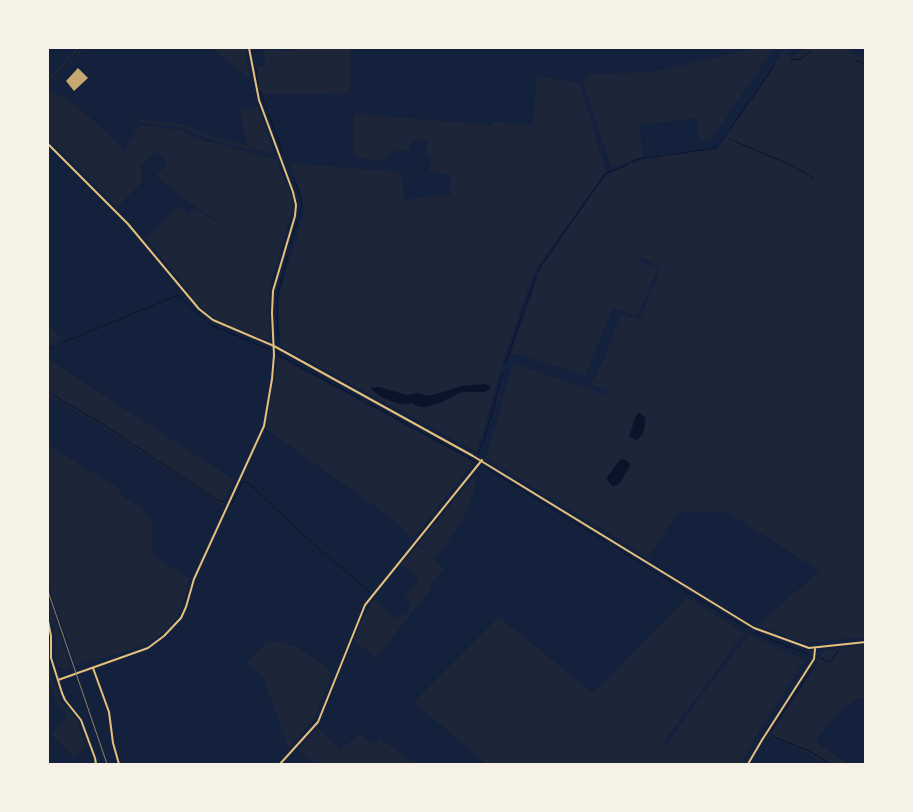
<svg xmlns="http://www.w3.org/2000/svg" width="913" height="812" viewBox="0 0 913 812" font-family="'Golos Text',sans-serif">
<rect width="100%" height="100%" fill="#14213d"/>
<g fill="#1d2539">
<polygon points="77,48 84,48 48,87 48,80"/>
<polygon points="212,48 245,48 250,79"/>
<polygon points="296,48 352,48 350,59 349,93 263,94 259,89 256,67 265,66 264,50 295,51"/>
<polygon points="756,48 774,48 713,137 708,140 700,142 696,118 639,125 643,156 612,168 583,82 588,74 653,72"/>
<path d="M785 48 790 58 807 48 849 49 858 57 865 59V637L804 643 757 625 820 571 730 514 723 512H678L648 557 486 458 513 363 607 396 609 391 591 384 606 355 620 314 639 320 661 268 641 257 639 262 658 269 637 316 613 308 585 375 511 353 542 266 603 179C621 158 691 153 718 148L774 67V65Z"/>
<path d="M537 76 579 83 606 171 534 272 505 354 477 452 281 346 278 315 279 297 304 213 302 194 289 163 401 172 405 200 436 195 450 196 451 175 429 171 432 158 427 157V141L411 140 409 150C396 149 390 152 382 161L366 159 353 154 354 114 491 125 492 122 533 125Z"/>
<path d="M51 91C80 104 102 130 125 150L139 125 182 130 195 138 274 159 277 162 292 198 293 208 273 275 269 295V339L265 340C233 327 200 318 184 284L146 239 178 206 188 214 193 208 216 221 220 222 184 199 156 176 167 164 162 155 154 152 141 165V183L117 207 48 139V94Z"/>
<polygon points="257,106 273,150 271,153 249,147 248,149 206,138 181,127 140,122 140,119 157,122 182,124 211,136 248,146 243,125 241,110"/>
<polygon points="48,325 63,339 48,345"/>
<polygon points="278,357 474,462 413,538 394,520 266,429"/>
<polygon points="48,359 234,480 222,505 98,424 48,395"/>
<path d="M48 445 121 490 119 494 142 508 152 521 153 556 189 578C187 586 186 596 183 604 166 652 115 651 76 666L48 584Z"/>
<path d="M475 476C479 499 450 541 434 558L419 543Z"/>
<polygon points="418,544 444,569 430,585 432,587 376,658 354,640 368,608 375,599 395,619 399,615 407,615 412,601 405,596 419,579 402,564"/>
<polygon points="687,597 744,633 663,743 666,745 702,695 749,635 805,660 761,728 741,764 486,764 414,702 499,617 593,693 596,688 599,688"/>
<path d="M48 598 71 668 65 670 60 668C52 657 57 649 55 637 53 623 47 612 48 598Z"/>
<polygon points="267,641 286,643 292,647 293,645 323,664 332,673 313,720 289,748 286,742 278,716 272,702 263,676 247,663"/>
<path d="M865 645V697C849 698 824 728 816 742L848 764H827L795 747 768 737 819 661 817 659 825 651Z"/>
<polygon points="48,663 60,702 75,716 86,746 75,758 51,735 67,715 56,700 51,686 48,684"/>
<polygon points="318,728 340,750 360,734 374,745 380,738 414,764 317,764 301,753 299,749"/>
</g>
<g fill="#0b132b">
<path d="M485 384 490 386V389C481 396 470 389 460 393 449 398 435 407 423 407 418 407 415 405 412 403 403 408 376 397 371 388L379 387 407 395 417 393 429 396 462 386Z"/>
<path d="M639 413 645 417C647 425 643 435 637 440L631 438 629 435C634 428 632 418 639 413Z"/>
<polygon points="622,459 628,461 630,466 620,483 613,487 606,479 618,462"/>
</g>
<g fill="none" stroke-linecap="round" stroke-linejoin="round">
<g stroke="#0b132b" stroke-width="1">
<polyline points="790,60 800,59 810,52"/>
<polyline points="855,60 866,64"/>
<polyline points="256,69 258,84"/>
<polyline points="48,84 81,48"/>
<polyline points="260,91 282,150"/>
<polyline points="730,129 774,66"/>
<polyline points="730,139 793,166 813,178"/>
<polyline points="669,155 715,148 727,134"/>
<polyline points="633,161 642,158 662,156"/>
<polyline points="291,244 302,205 296,184"/>
<polyline points="537,271 605,174 629,164"/>
<polyline points="278,338 277,298 288,255"/>
<polyline points="62,343 178,295 211,325 271,350"/>
<polyline points="48,349 53,347"/>
<polyline points="277,354 362,400"/>
<polyline points="505,364 535,278"/>
<polyline points="48,392 101,423 217,500 224,502"/>
<polyline points="368,403 476,462"/>
<polyline points="478,454 484,440 503,373"/>
<polyline points="485,467 608,543"/>
<polyline points="231,504 233,502 242,482 247,482 318,548 370,592"/>
<polyline points="616,548 746,628"/>
<polyline points="754,633 808,654"/>
<polyline points="820,658 830,662 839,650"/>
<polyline points="772,730 812,669"/>
<polyline points="770,733 774,737 809,751 831,764"/>
</g>
</g>
<polygon fill="#c6a872" points="78,68 88,78 74,91 66,81"/>
<g fill="none" stroke-linecap="round" stroke-linejoin="round">
<g stroke="#e5c07b" stroke-width="2">
<polyline points="48,144 128,224 199,309 213,320 274,346 473,456 754,628 809,648 866,642"/>
<polyline points="48,621 51,636 51,658 62,693 65,700 81,720 95,758 96,764"/>
<polyline points="93,668 109,712 113,743 119,764"/>
<polyline points="58,680 148,648 164,636 181,618 186,607 194,579 264,426 272,379 274,355 272,313 273,291 295,216 296,205 293,192 259,100 249,48"/>
<polyline points="280,764 318,722 365,605 482,460"/>
<polyline points="748,764 762,740 814,659 815,649"/>
</g>
<polyline stroke="#918062" stroke-width="1" points="48,591 107,764"/>
</g>
<rect width="913" height="812" fill="none" stroke="#f6f1e7" stroke-width="98"/>
</svg>
